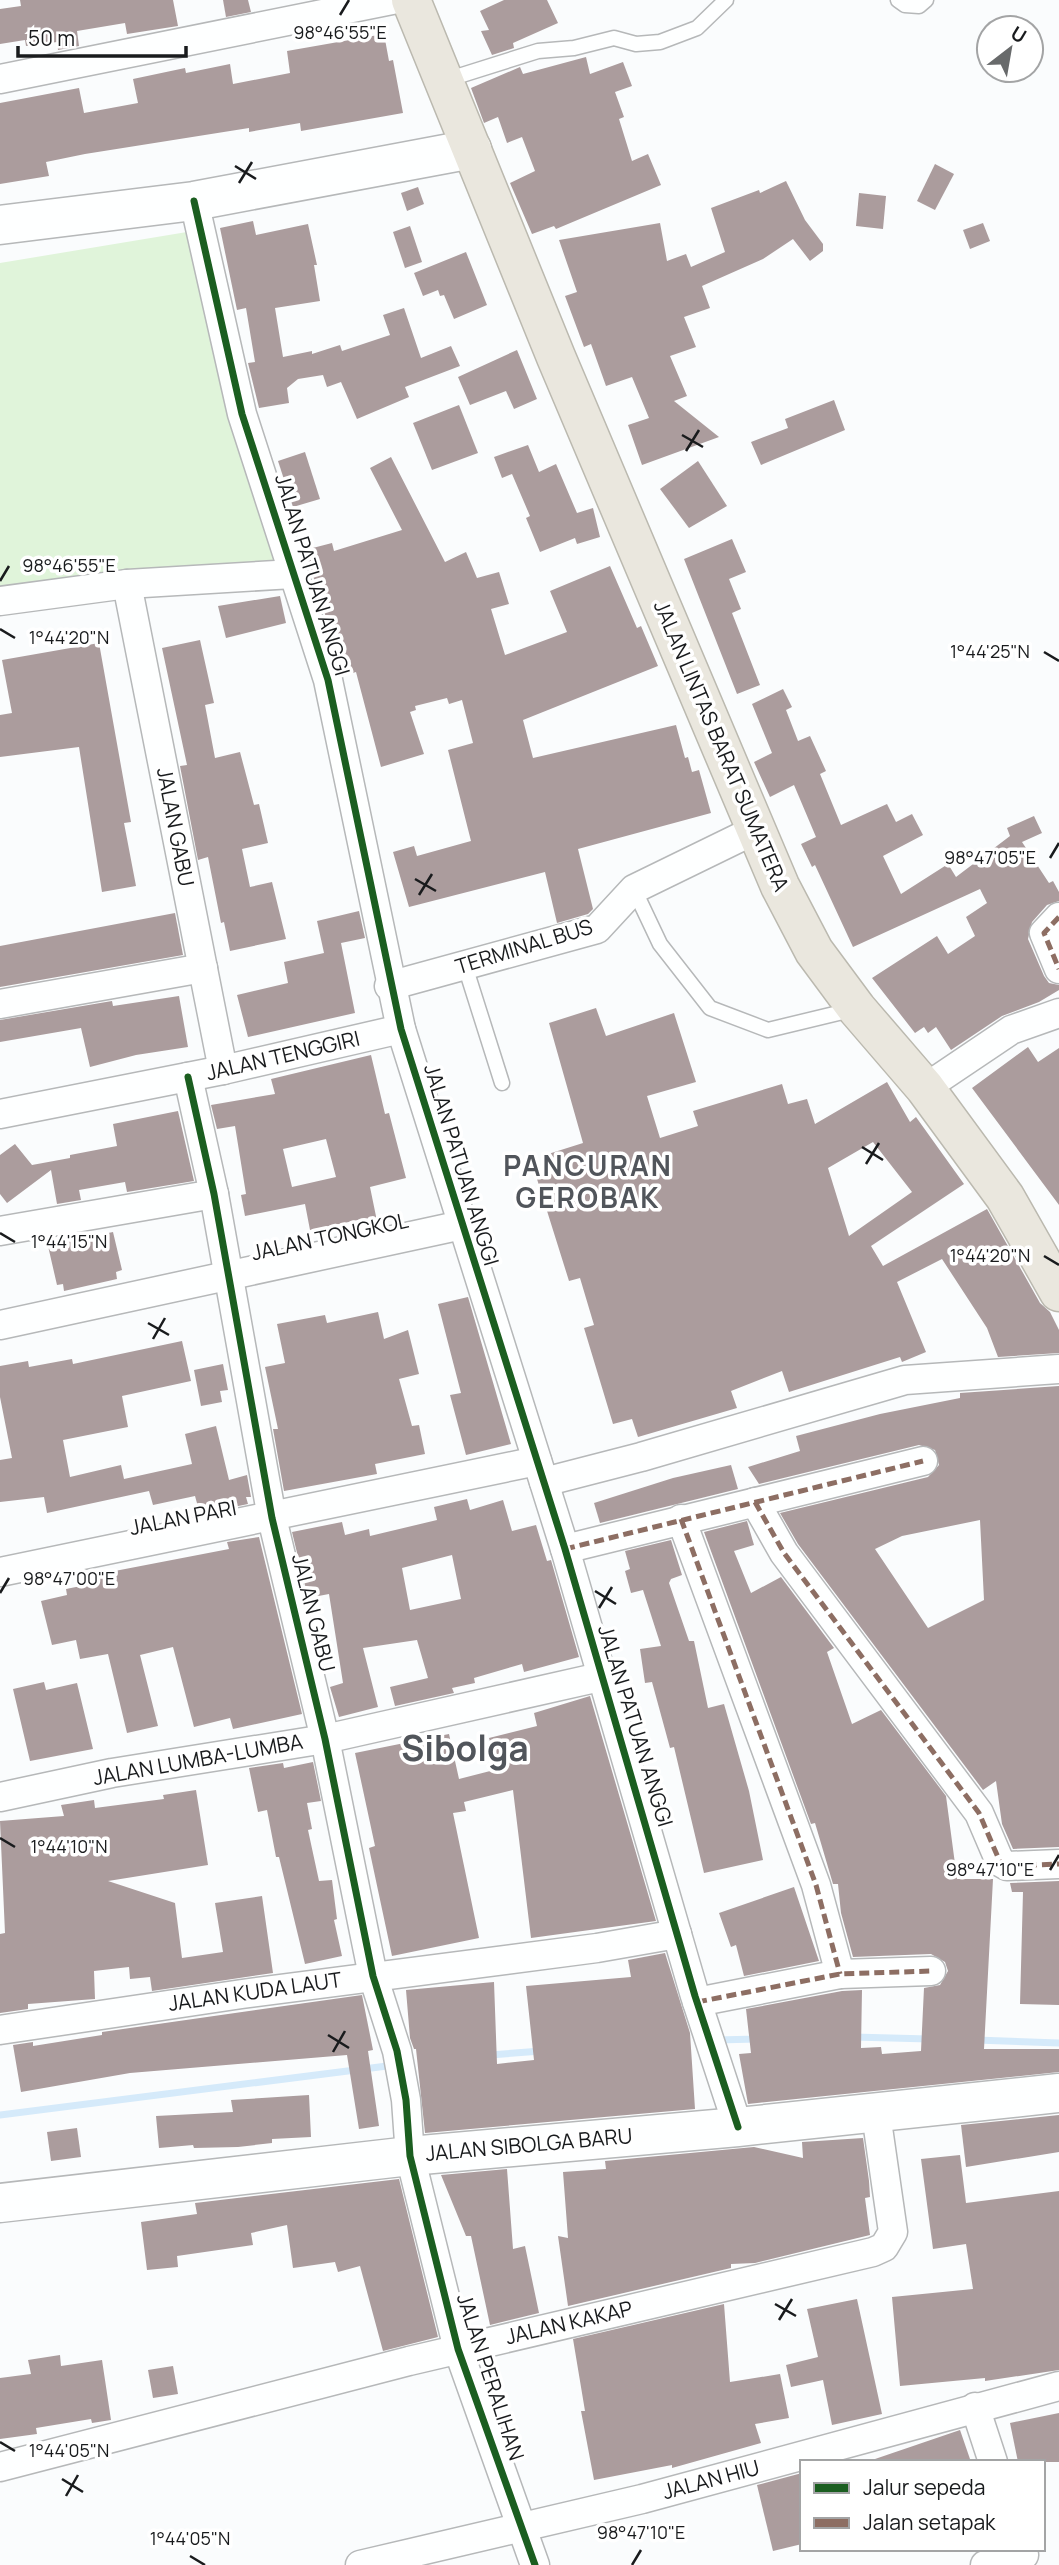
<svg xmlns="http://www.w3.org/2000/svg" width="1059" height="2565" viewBox="0 0 1059 2565" font-family="Manrope,sans-serif">
<rect width="100%" height="100%" fill="#fafcfd"/>
<polygon fill="#e0f4da" points="199,230 293,574 0,601 0,263"/>
<g fill="none" stroke-linecap="round" stroke-linejoin="round">
<g stroke="#d5eafa" stroke-width="7">
<polyline points="853,2037 929,2039"/>
<polyline points="717,2040 757,2039"/>
<polyline points="976,2040 1059,2043"/>
<polyline points="490,2055 541,2051"/>
<polyline points="0,2115 395,2065"/>
</g>
</g>
<g fill="#ab9c9d" fill-rule="evenodd">
<polygon points="20,0 173,0 178,26 127,34 125,23 77,31 79,46 58,50 57,42 26,46 25,40 0,44 0,9 21,6"/>
<polygon points="223,0 248,0 251,12 226,17"/>
<polygon points="504,0 547,0 558,23 513,43 514,48 492,55 481,31 489,30 480,11"/>
<polygon points="384,34 389,61 393,60 403,113 301,131 300,123 249,132 249,128 85,154 46,162 49,176 0,184 0,103 79,88 84,113 138,103 133,79 185,68 186,73 230,64 233,84 290,73 287,51"/>
<polygon points="586,57 590,74 623,62 632,86 615,92 624,117 619,119 632,161 648,154 661,185 556,229 554,226 532,234 510,183 535,171 522,137 507,143 498,117 484,123 471,88 520,67 523,74"/>
<polygon points="935,164 954,174 935,210 917,201"/>
<polygon points="786,181 805,220 823,244 823,251 810,261 793,239 763,259 702,286 710,308 684,317 696,347 670,356 687,396 674,401 719,437 642,465 628,425 649,418 632,377 606,386 591,344 584,347 565,296 577,292 559,240 660,223 667,261 686,254 691,267 725,252 711,208 759,190 760,193"/>
<polygon points="418,187 424,204 407,211 401,193"/>
<polygon points="859,193 886,196 883,229 856,226"/>
<polygon points="253,221 256,235 308,224 317,265 314,265 320,301 275,308 283,357 312,351 312,354 340,345 342,351 390,335 383,315 404,308 421,358 451,346 460,366 405,387 409,397 357,419 341,382 327,387 323,375 298,379 287,388 289,403 259,408 248,363 255,362 246,308 237,310 220,228"/>
<polygon points="983,223 990,241 970,249 963,230"/>
<polygon points="410,226 422,262 405,268 393,232"/>
<polygon points="466,252 487,305 454,319 444,295 440,296 438,290 423,296 414,273"/>
<polygon points="517,350 537,399 514,409 506,391 470,405 458,377"/>
<polygon points="834,400 845,430 761,465 751,442 788,428 785,419"/>
<polygon points="459,405 478,453 432,470 413,423"/>
<polygon points="528,445 539,472 556,464 577,513 593,508 600,537 577,544 575,538 540,552 526,518 530,516 512,474 502,478 494,457"/>
<polygon points="305,452 320,499 293,507 278,461"/>
<polygon points="391,457 445,562 466,552 477,578 499,572 509,604 491,609 505,655 567,632 550,591 610,566 637,628 641,626 658,666 523,720 533,758 676,725 685,758 688,757 692,772 699,770 711,813 578,849 593,909 588,914 557,923 545,872 409,907 393,852 414,846 417,856 471,841 448,750 473,743 462,700 449,704 447,698 415,706 416,710 410,712 424,754 381,767 356,672 346,675 340,656 338,656 305,550 332,543 334,551 402,530 370,468"/>
<polygon points="698,461 727,506 689,528 660,489"/>
<polygon points="732,539 746,572 729,579 741,609 732,613 760,685 737,694 684,559"/>
<polygon points="280,596 286,623 226,638 218,606"/>
<polygon points="200,640 214,703 205,705 215,758 240,752 254,805 259,804 268,843 242,849 250,887 272,882 286,939 230,951 224,922 221,923 208,857 198,860 180,766 187,765 162,648"/>
<polygon points="99,643 131,822 124,823 136,886 102,892 79,747 0,757 0,715 12,713 2,660"/>
<polygon points="783,689 792,707 786,710 798,741 810,736 826,771 820,774 841,825 887,804 896,822 912,814 923,835 883,856 901,894 948,864 956,877 1010,836 1007,828 1034,816 1042,833 1022,842 1049,883 1053,881 1059,892 1059,901 1047,905 1032,922 1028,939 1044,976 1049,983 1059,985 1059,990 1039,1002 1002,1016 951,1050 936,1027 928,1033 924,1027 915,1033 872,978 937,936 948,954 975,936 966,917 987,903 980,889 853,947 815,865 812,867 801,844 816,837 794,785 770,797 754,762 772,753 752,704"/>
<polygon points="359,911 365,938 341,943 355,1013 248,1037 237,995 288,983 284,962 324,953 317,921"/>
<polygon points="175,913 183,955 0,987 0,946"/>
<polygon points="179,996 188,1047 136,1055 90,1067 81,1028 0,1042 0,1020 112,1001 113,1006"/>
<path d="M596 1008 606 1036 674 1013 696 1082 647 1096 660 1138 698 1126 693 1111 782 1084 788 1104 807 1099 815 1124 887 1082 910 1122 916 1117 964 1184 871 1246 883 1266 987 1209 1040 1303 1050 1312 1059 1330V1353L998 1357 987 1328 942 1259 897 1282 926 1352 902 1362 900 1357 789 1392 782 1371 731 1391 737 1408 638 1437 632 1419 613 1424 584 1328 594 1325 580 1278 569 1281 537 1179 552 1174 545 1155 583 1143 549 1023ZM873 1142 912 1192 849 1236 828 1168Z"/>
<polygon points="1028,1047 1038,1062 1059,1048 1059,1205 972,1088"/>
<path d="M371 1055 385 1114 389 1113 406 1178 370 1187 378 1226 360 1230 358 1220 310 1230 305 1204 245 1216 241 1195 246 1194 235 1126 217 1129 211 1105 275 1094 271 1079ZM326 1139 336 1177 292 1187 283 1149Z"/>
<polygon points="178,1111 194,1181 127,1192 125,1182 79,1190 81,1200 57,1204 51,1170 7,1203 0,1194 0,1155 15,1144 32,1165 70,1158 70,1155 117,1146 113,1124"/>
<polygon points="113,1232 122,1270 116,1272 117,1279 64,1291 63,1284 57,1285 48,1246"/>
<polygon points="468,1297 511,1444 466,1455 450,1395 461,1393 438,1304"/>
<polygon points="378,1312 384,1339 408,1330 419,1374 399,1379 412,1426 419,1425 425,1454 375,1464 377,1474 284,1491 273,1429 278,1429 265,1367 285,1363 277,1324 325,1315 327,1323"/>
<polygon points="182,1341 191,1381 122,1396 128,1427 63,1440 70,1477 121,1465 124,1479 192,1464 185,1434 216,1426 229,1480 247,1475 251,1497 246,1497 248,1504 200,1514 195,1496 153,1505 149,1491 47,1513 44,1497 0,1502 0,1460 12,1458 0,1397 0,1366 28,1361 29,1367 72,1359 73,1364"/>
<polygon points="223,1364 228,1390 220,1391 222,1402 201,1406 194,1370"/>
<path d="M1059 1386V1847L1013 1849 1002 1824 996 1781 983 1790 798 1544 780 1513 928 1477 939 1465 935 1450 919 1445 759 1484 748 1467 800 1451 796 1436 880 1414 960 1398V1393ZM980 1520 984 1600 928 1628 875 1549 902 1536Z"/>
<polygon points="731,1465 738,1489 600,1523 594,1503 673,1478"/>
<path d="M467 1499 470 1510 503 1500 512 1531 536 1525 547 1561 551 1560 579 1657 524 1672 522 1664 474 1678 475 1683 452 1688 454 1693 395 1706 390 1687 428 1678 417 1640 363 1648 378 1707 339 1717 330 1687 343 1683 329 1594 308 1598 292 1532 342 1522 345 1535 369 1529 370 1536 437 1520 434 1507ZM452 1555 461 1599 410 1610 402 1568Z"/>
<polygon points="747,1521 754,1545 734,1551 751,1593 781,1577 834,1648 827,1652 852,1724 881,1710 946,1796 957,1879 993,1879 984,2049 1059,2049 1059,2072 748,2104 739,2054 751,2053 746,2009 842,1991 862,1990 861,2048 881,2047 882,2054 921,2051 924,1988 940,1985 948,1971 945,1962 931,1954 853,1957 841,1913 838,1884 833,1884 815,1823 811,1824 704,1532"/>
<polygon points="259,1537 302,1714 233,1729 230,1718 194,1727 173,1647 140,1655 158,1726 127,1733 108,1654 80,1659 76,1640 52,1645 41,1601 67,1595 66,1589 96,1583 94,1575 229,1549 227,1542"/>
<polygon points="671,1540 682,1575 671,1579 669,1583 689,1641 694,1641 708,1708 724,1704 749,1791 763,1860 704,1873 674,1747 670,1748 652,1682 645,1683 640,1649 661,1646 643,1590 631,1593 625,1571 630,1569 625,1551"/>
<polygon points="44,1682 46,1690 77,1683 93,1749 30,1761 13,1689"/>
<polygon points="590,1696 656,1921 531,1938 513,1790 464,1802 466,1811 453,1813 479,1938 392,1956 369,1848 375,1846 355,1753 449,1734 459,1779 498,1769 489,1738 537,1726 534,1713"/>
<polygon points="313,1762 321,1801 307,1803 312,1829 308,1830 319,1881 332,1880 337,1919 334,1920 342,1956 305,1964 279,1857 276,1857 267,1810 258,1812 249,1768 283,1763 284,1768"/>
<polygon points="196,1790 208,1865 108,1881 175,1903 182,1958 223,1952 215,1903 262,1896 273,1973 152,1991 150,1977 130,1979 129,1967 94,1971 95,1999 28,2004 28,2009 0,2013 0,1934 5,1933 0,1821 64,1816 61,1805 94,1800 95,1808 164,1799 163,1795"/>
<polygon points="1059,1881 1059,2005 1020,2004 1023,1892 1012,1892 1010,1883"/>
<polygon points="794,1887 819,1961 744,1976 736,1945 731,1947 719,1913"/>
<polygon points="665,1953 690,2033 695,2109 425,2133 416,2049 414,2049 410,2038 406,1990 494,1982 497,2064 534,2060 526,1986 631,1977 628,1960"/>
<polygon points="362,1995 373,2050 368,2051 379,2126 359,2129 347,2055 130,2073 21,2092 13,2045 33,2042 33,2046 102,2035 102,2032"/>
<polygon points="309,2095 311,2137 272,2139 272,2143 238,2147 194,2148 193,2145 159,2148 156,2116 233,2112 231,2100"/>
<polygon points="1059,2115 1059,2152 966,2167 961,2125"/>
<polygon points="77,2128 81,2157 51,2161 47,2132"/>
<polygon points="863,2138 869,2181 870,2197 865,2198 870,2235 755,2263 731,2264 731,2268 568,2306 558,2236 568,2238 563,2172 606,2169 605,2161 754,2147 803,2158 802,2142"/>
<polygon points="960,2155 966,2203 1059,2191 1059,2370 985,2381 985,2378 900,2386 892,2297 973,2289 966,2244 933,2249 921,2159"/>
<polygon points="507,2169 513,2249 525,2246 539,2313 490,2325 471,2236 466,2236 441,2175"/>
<polygon points="399,2179 438,2337 383,2351 360,2266 338,2272 335,2262 293,2268 287,2225 251,2233 253,2245 177,2256 178,2267 147,2270 141,2222 197,2214 195,2203"/>
<polygon points="857,2299 882,2414 832,2425 823,2380 791,2387 786,2365 818,2357 807,2309"/>
<polygon points="724,2304 730,2382 780,2374 789,2418 755,2424 761,2443 672,2468 672,2465 594,2480 581,2411 585,2411 573,2339"/>
<polygon points="60,2355 61,2366 102,2360 111,2420 92,2423 91,2419 36,2428 37,2434 0,2439 0,2378 31,2374 28,2360"/>
<polygon points="173,2366 178,2394 153,2398 148,2370"/>
<polygon points="1059,2413 1059,2462 1018,2462 1010,2423"/>
<polygon points="960,2430 971,2462 875,2462 875,2459"/>
<polygon points="802,2473 802,2544 773,2551 757,2485"/>
</g>
<g fill="none" stroke-linecap="round" stroke-linejoin="round">
<defs>
<g id="lane">
<polyline points="898,0 905,5 919,6 926,0"/>
<polyline points="446,80 538,51 574,48 614,38 636,44 660,42 697,28 726,0"/>
<polyline points="634,889 660,944 710,1008 768,1030 855,1009"/>
<polyline points="465,966 502,1083"/>
</g>
<g id="street">
<polyline points="0,79 392,0"/>
<polyline points="194,201 242,414 328,680 401,1029 565,1549 695,1996 738,2127"/>
<polyline points="127,584 223,1070"/>
<polyline points="0,601 127,584 293,574"/>
<polyline points="1059,917 1044,933 1059,969"/>
<polyline points="389,986 597,929 634,889 757,829"/>
<polyline points="0,1004 203,968"/>
<polyline points="188,1077 214,1194 272,1518 325,1739 373,1976 397,2051 406,2100 410,2156 458,2349 535,2565"/>
<polyline points="925,1088 1011,1030 1059,1013"/>
<polyline points="0,1114 223,1070 401,1029"/>
<polyline points="0,1231 214,1194"/>
<polyline points="0,1325 462,1225"/>
<polyline points="544,1482 641,1457 905,1380 1059,1369"/>
<polyline points="755,1502 784,1553 979,1813 1000,1862 1007,1866 1059,1864"/>
<polyline points="681,1519 816,1885 840,1974"/>
<polyline points="565,1549 923,1461"/>
<polyline points="0,1572 537,1461"/>
<polyline points="0,1797 112,1773 325,1739 600,1677"/>
<polyline points="697,2002 840,1974 931,1971"/>
<polyline points="0,2030 242,1994 597,1948 677,1934"/>
<polyline points="975,2407 993,2462"/>
<polyline points="0,2467 409,2361 873,2252 884,2247 893,2232 876,2114"/>
<polyline points="360,2565 642,2499 1059,2386"/>
<polyline points="985,2565 1024,2555"/>
</g>
<g id="secondary">
<polyline points="0,225 194,201 472,149"/>
<polyline points="0,2203 410,2156 738,2127 1059,2093"/>
</g>
<polyline id="highway" points="411,0 556,357 780,886 814,951 857,1009 925,1088 1005,1197 1059,1292"/>
</defs>
<use href="#lane" stroke="#b6b8b9" stroke-width="17"/>
<use href="#street" stroke="#b6b8b9" stroke-width="31"/>
<use href="#secondary" stroke="#b6b8b9" stroke-width="41"/>
<use href="#highway" stroke="#bbb9af" stroke-width="41"/>
<use href="#lane" stroke="#feffff" stroke-width="14"/>
<use href="#street" stroke="#feffff" stroke-width="28"/>
<use href="#secondary" stroke="#feffff" stroke-width="38"/>
<use href="#highway" stroke="#eae7de" stroke-width="38"/>
<g stroke="#8d6e63" stroke-width="5" stroke-dasharray="10 5" stroke-linecap="butt">
<polyline points="1059,917 1044,933 1059,969"/>
<polyline points="755,1502 784,1553 979,1813 1000,1862 1007,1866 1059,1864"/>
<polyline points="681,1519 816,1885 840,1974"/>
<polyline points="565,1549 923,1461"/>
<polyline points="697,2002 840,1974 931,1971"/>
</g>
<defs>
<g id="cycleway">
<polyline points="194,201 242,414 328,680 401,1029 565,1549 695,1996 738,2127"/>
<polyline points="188,1077 214,1194 272,1518 325,1739 373,1976 397,2051 406,2100 410,2156 458,2349 535,2565"/>
</g>
</defs>
<use href="#cycleway" stroke="#fff" stroke-width="11"/>
<use href="#cycleway" stroke="#1b5e20" stroke-width="7"/>
</g>
<path fill="none" stroke="#191b1d" stroke-width="2.5" d="M340 15 349 0M235 166 256 179M239 183 252 162M682 435 703 447M686 451 699 430M0 581 9 566M0 629 15 638M1044 652 1059 661M1050 858 1059 843M415 879 436 891M419 895 432 874M862 1147 883 1160M866 1164 879 1143M0 1233 15 1242M1044 1256 1059 1265M148 1323 169 1335M153 1339 165 1318M595 1591 616 1604M0 1593 9 1578M599 1608 612 1587M0 1838 15 1847M1050 1870 1059 1855M328 2035 349 2048M333 2052 345 2031M775 2304 796 2316M779 2320 792 2299M0 2442 15 2451M62 2479 83 2492M66 2496 78 2475M190 2556 205 2565M632 2565 641 2550"/>
<g text-anchor="middle" stroke-width="7" stroke-linejoin="round" paint-order="stroke">
<g font-size="21" fill="#191b1d" stroke="#fff">
<text transform="translate(312 575) rotate(73)" y="7">JALAN PATUAN ANGGI</text>
<text transform="translate(721 746) rotate(67)" y="7">JALAN LINTAS BARAT SUMATERA</text>
<text transform="translate(175 827) rotate(79)" y="7">JALAN GABU</text>
<text transform="translate(524 947) rotate(-17)" y="7">TERMINAL BUS</text>
<text transform="translate(283 1056) rotate(-13)" y="7">JALAN TENGGIRI</text>
<text transform="translate(461 1165) rotate(73)" y="7">JALAN PATUAN ANGGI</text>
<text transform="translate(330 1237) rotate(-12)" y="7">JALAN TONGKOL</text>
<text transform="translate(183 1518) rotate(-11)" y="7">JALAN PARI</text>
<text transform="translate(313 1613) rotate(76)" y="7">JALAN GABU</text>
<text transform="translate(635 1726) rotate(73)" y="7">JALAN PATUAN ANGGI</text>
<text transform="translate(198 1760) rotate(-10)" y="7">JALAN LUMBA-LUMBA</text>
<text transform="translate(255 1992) rotate(-8)" y="7">JALAN KUDA LAUT</text>
<text transform="translate(529 2145) rotate(-5)" y="7">JALAN SIBOLGA BARU</text>
<text transform="translate(569 2323) rotate(-13)" y="7">JALAN KAKAP</text>
<text transform="translate(490 2377) rotate(72)" y="7">JALAN PERALIHAN</text>
<text transform="translate(711 2480) rotate(-15)" y="7">JALAN HIU</text>
</g>
<g font-size="28" font-weight="bold" letter-spacing="2" fill="#51555b" stroke="#fff">
<text x="588" y="1176">PANCURAN<tspan x="588" dy="32">GEROBAK</tspan></text>
</g>
<g font-size="35" font-weight="bold" fill="#51555b" stroke="#fff">
<text x="465" y="1761">Sibolga</text>
</g>
</g>
<g font-size="18" text-anchor="middle" fill="#191b1d" stroke="#fff" stroke-width="7" stroke-linejoin="round" paint-order="stroke">
<text x="340" y="39">98°46'55"E</text>
<text x="69" y="572">98°46'55"E</text>
<text x="69" y="644">1°44'20"N</text>
<text x="990" y="658">1°44'25"N</text>
<text x="990" y="864">98°47'05"E</text>
<text x="69" y="1248">1°44'15"N</text>
<text x="990" y="1262">1°44'20"N</text>
<text x="69" y="1585">98°47'00"E</text>
<text x="69" y="1853">1°44'10"N</text>
<text x="990" y="1876">98°47'10"E</text>
<text x="69" y="2457">1°44'05"N</text>
<text x="641" y="2539">98°47'10"E</text>
<text x="190" y="2545">1°44'05"N</text>
</g>
<rect x="800" y="2460" width="245" height="91" fill="#ffffff" stroke="#a3a4a5" stroke-width="2"/>
<rect x="814" y="2483" width="35" height="10" fill="#1b5e20" stroke="#a3a4a5" stroke-width="2"/>
<text x="863" y="2495" font-size="21" fill="#191b1d">Jalur sepeda</text>
<rect x="814" y="2518" width="35" height="10" fill="#8d6e63" stroke="#a3a4a5" stroke-width="2"/>
<text x="863" y="2530" font-size="21" fill="#191b1d">Jalan setapak</text>
<g transform="translate(1010 49) rotate(31)"><circle r="33" fill="#ffffff" stroke="#a3a4a5" stroke-width="2"/>
<path d="M0-5L12 26L0 18L-12 26Z" fill="#686a6b"/>
<text y="-10" font-size="19" font-weight="bold" text-anchor="middle" fill="#191b1d">U</text>
</g>
<path d="M18 46v10h168v-10" fill="none" stroke="#191b1d" stroke-width="3.5"/>
<text x="28" y="46" font-size="21" fill="#191b1d" stroke="#ffffff" stroke-width="5" paint-order="stroke">50 m</text>
</svg>
